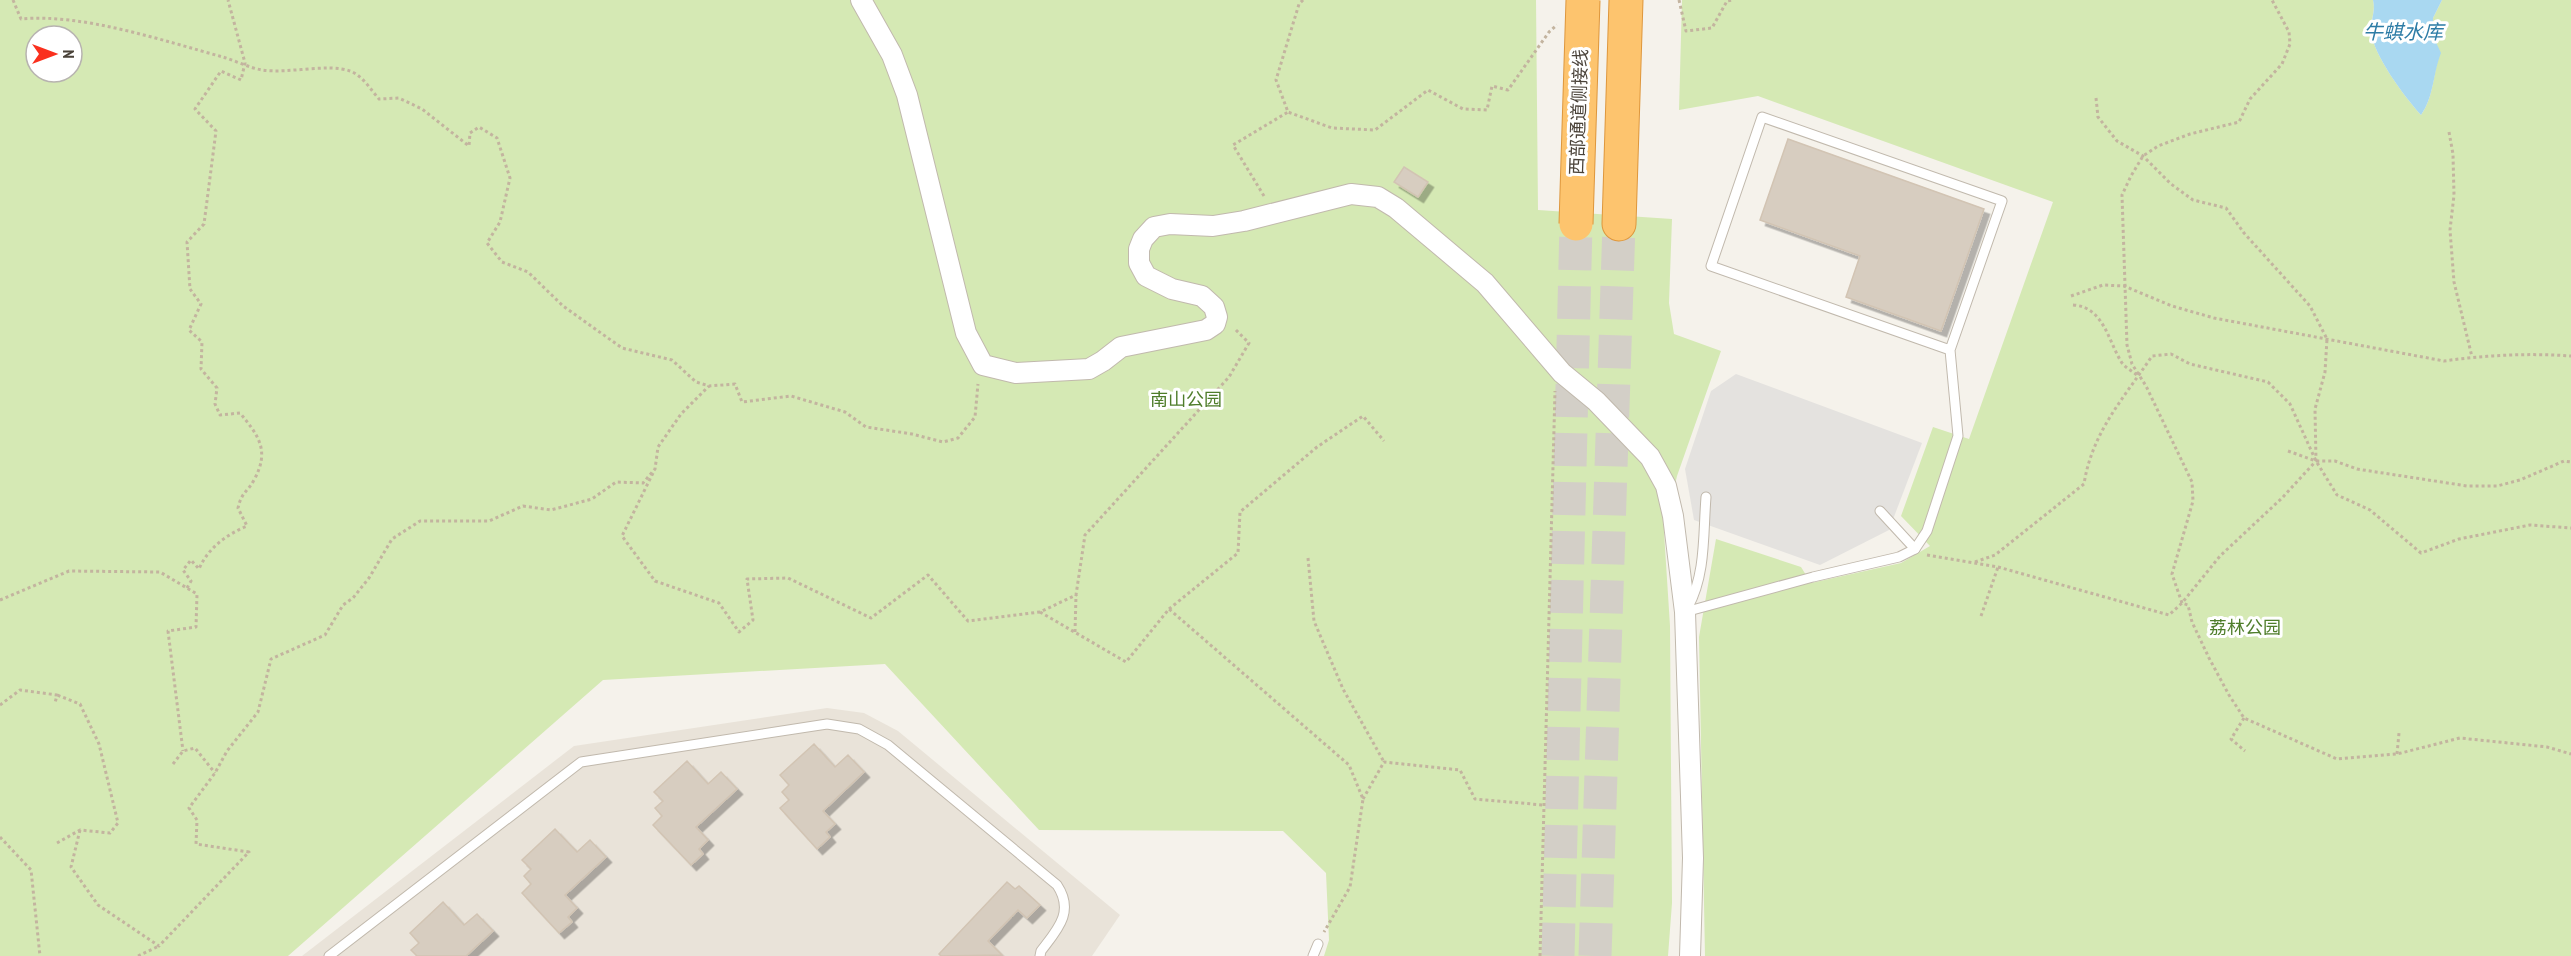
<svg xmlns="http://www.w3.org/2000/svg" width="2571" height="956" viewBox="0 0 2571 956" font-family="'PT Sans Narrow','Noto Sans SC',sans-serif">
<defs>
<filter id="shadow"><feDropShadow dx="5.5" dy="5.5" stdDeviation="0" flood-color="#0004"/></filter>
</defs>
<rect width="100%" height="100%" fill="#f5f2eb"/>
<polygon fill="#e9e3d9" points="827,708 864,713 898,731 1120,915 1092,956 302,956 574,746"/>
<g fill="#d5e9b4" fill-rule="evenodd">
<path d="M0 0H1536L1538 210 1672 219 1669 303 1674 334 1721 351 1677 476 1664 532 1670 626 1672 903 1668 956H1324L1329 940 1326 873 1283 831 1039 830 885 664 603 680 288 956H0ZM36 36H72V72H36Z"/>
<path d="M1682 0H2373C2376 12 2370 21 2371 32 2374 56 2404 96 2421 115 2434 97 2433 73 2440 53L2434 38 2433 18 2442 0H2571V956H1705L1699 637 1716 539 1801 567 1811 583 1901 563 1930 546 1901 516 1933 427 1969 439 2053 202 1758 96 1679 110Z"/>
</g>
<polygon fill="#e4e2df" points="1736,374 1922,443 1889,530 1820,565 1694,520 1685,469 1711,391"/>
<path fill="#a9d8f1" d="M2373 0H2442L2433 18 2434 38 2441 53C2433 73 2434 97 2421 115 2404 96 2374 56 2371 32 2370 21 2376 12 2373 0Z"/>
<g fill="#d7cdc0" stroke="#d2c4b3" stroke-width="1.5" filter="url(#shadow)">
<polygon points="1788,139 1984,209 1941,331 1846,297 1860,256 1760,220"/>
<polygon points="1404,167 1428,182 1418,197 1394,182"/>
<polygon points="814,744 835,767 848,755 864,772 823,811 835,824 826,832 830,837 817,849 780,808 789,800 782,792 789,785 780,775"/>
<polygon points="687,761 708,784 721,772 737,789 696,827 708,840 699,849 703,854 691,865 653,825 662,816 655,808 663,801 654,792"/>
<polygon points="555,829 577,852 590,840 606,857 565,895 577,908 568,917 572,922 559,933 522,893 531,884 524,876 531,869 522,860"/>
<polygon points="1007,882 1015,889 1019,886 1040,905 1027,918 1018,910 988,941 1002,955 941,956 939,954"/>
<polygon points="443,902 464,925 477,914 493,931 466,956 417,956 411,950 419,943 410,933"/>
</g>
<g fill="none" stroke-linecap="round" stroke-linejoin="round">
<g stroke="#d3cfc7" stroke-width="33" stroke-dasharray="33 16" stroke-linecap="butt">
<polyline points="1558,956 1576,224"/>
<polyline points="1595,956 1619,224"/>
</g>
<defs>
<g id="lane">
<polyline points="1880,511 1915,549"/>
<path d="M1688 607C1706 574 1703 534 1706 497"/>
<polyline points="1685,612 1813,577 1899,557 1915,549 1927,531 1958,436 1950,350 2002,201 1762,117 1711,266 1950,350"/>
<path d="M329 956 581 762 827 724 859 729 888 745 1057 885C1075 912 1057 930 1041 951L1040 956"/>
<polyline points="1313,956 1318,944"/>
</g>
<polyline id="street" points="861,0 892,55 907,95 966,333 983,365 1016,373 1089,369 1103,361 1121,347 1206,330 1215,324 1217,317 1214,307 1202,296 1172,289 1146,276 1139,263 1139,249 1143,239 1154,227 1170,224 1213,226 1244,221 1351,194 1378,197 1396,208 1485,283 1562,373 1596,401 1650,457 1666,486 1673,516 1685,612 1693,858 1690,956"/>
<polyline id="highway" points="1619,224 1626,0"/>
</defs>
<use href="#lane" stroke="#c1b9ad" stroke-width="11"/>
<use href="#street" stroke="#c1b9ad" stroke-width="22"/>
<use href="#highway" stroke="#de973d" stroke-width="35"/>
<g stroke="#c3b49f" stroke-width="3" stroke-dasharray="3 3" stroke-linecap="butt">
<path d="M13 0 21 19C82 13 164 41 223 57 236 61 250 68 262 70 288 74 328 63 350 71 362 75 371 90 379 99L399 98 422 109 469 146 470 133 479 127 497 138 510 178 500 222 487 243 502 262 528 272 563 306 622 348 672 360 696 382 709 386 735 384 742 402 791 396 845 412 866 427 912 434 943 442 958 438 975 417 978 384"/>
<polyline points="1303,0 1299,4 1276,80 1288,112 1332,128 1375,130 1428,90 1463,109 1487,110 1492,86 1508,90 1549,32 1557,25"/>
<polyline points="1679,0 1686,31 1712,28 1727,1 1732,0"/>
<polyline points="2096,98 2098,117 2117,141 2143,156 2171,184 2193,200 2226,208 2244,233 2310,306 2327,339 2325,372 2315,409 2316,461 2282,498 2220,556 2182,603"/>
<polyline points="2449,132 2453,154 2454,195 2450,230 2454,282 2472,357"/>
<polyline points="1264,196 1233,145 1288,112"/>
<path d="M2071 296 2103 285 2124 286 2172 306 2214 318 2444 361C2486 355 2529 353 2571 356"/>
<path d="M2073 305C2104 307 2108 341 2122 363 2126 368 2132 371 2137 375"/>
<polyline points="2288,451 2316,461 2335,461 2357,469 2467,486 2497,486 2520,480 2564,461 2571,462"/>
<polyline points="653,473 622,536 655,581 719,603 739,632 753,620 747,579 788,578 871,618 928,575 968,621 1040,612 1076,595 1085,535 1229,377 1249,343 1234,328"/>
<polyline points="1927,555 1998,567 2169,615 2182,603 2188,605 2192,622 2209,658 2229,695 2244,718 2337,759 2397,754 2460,738 2547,747 2571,754"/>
<polyline points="1308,558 1314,621 1343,689 1384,762"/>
<path d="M1975 562 1995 555 2084 484C2092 432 2124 398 2152 356L2171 354 2190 364 2268 382 2290 404 2316 461 2337 495 2370 510 2421 553 2459 539 2530 525 2571 528"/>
<path d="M187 588 191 581 183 570 191 560 199 569C208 548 226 535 247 526L238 508C242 491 247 493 254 480 270 451 259 436 240 413L220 415 215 404 217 388 201 369 202 342 189 330 201 304 190 289 187 242 204 224 216 131 195 109 221 71 241 80 245 63 228 0"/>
<polyline points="0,600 69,571 160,572 197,594 196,627 168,631 183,751"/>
<polyline points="2182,603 2172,574 2193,501 2192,482 2146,386 2132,364 2127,345 2122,195 2131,176 2143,156 2158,146 2190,134 2239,122 2250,99 2282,64 2290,44 2289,32 2272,0"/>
<polyline points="1169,609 1238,553 1240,512 1317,447 1363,416 1384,441"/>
<polyline points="1040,612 1126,662 1169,609 1349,765 1363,799 1350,887 1324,932"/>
<polyline points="1981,616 1998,567"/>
<polyline points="1075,632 1076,595"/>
<polyline points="0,705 20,690 57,695 55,703"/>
<polyline points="2244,718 2231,739 2245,751"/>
<polyline points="2397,754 2399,733"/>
<polyline points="173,764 183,751 195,748 215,773"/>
<polyline points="1363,799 1384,762 1460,770 1475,799 1543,805"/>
<polyline points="80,830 71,867 98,905 159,946 249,852 196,844 197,820 189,808 215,773 227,751 258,712 271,659 325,635 343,605 353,598 369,578 392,539 420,521 489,521 523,506 551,510 592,499 616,482 643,483 655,469 658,447 681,414 709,386"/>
<polyline points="0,837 31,870 40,956"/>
<polyline points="57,843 80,830 110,833 118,823 99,744 80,704 57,695"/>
<polyline points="138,956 159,946"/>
<polyline points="1540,956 1555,391"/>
</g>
<use href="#lane" stroke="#fff" stroke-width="9"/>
<use href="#street" stroke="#fff" stroke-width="20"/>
<use href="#highway" stroke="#fdc46e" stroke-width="33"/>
<defs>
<polyline id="highway-bridge" points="1576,224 1583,0"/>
</defs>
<use href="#highway-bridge" stroke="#de973d" stroke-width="35" stroke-linecap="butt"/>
<use href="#highway-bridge" stroke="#fdc46e" stroke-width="33"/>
</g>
<g text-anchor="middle" stroke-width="6" stroke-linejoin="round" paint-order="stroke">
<g font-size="18" fill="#4a4239" stroke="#fff">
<text transform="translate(1579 112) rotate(-88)" y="6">西部通道侧接线</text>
</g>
<g font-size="18" fill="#4f7d2b" stroke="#fff">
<text x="1186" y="406">南山公园</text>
<text x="2245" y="634">荔林公园</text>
</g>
<g font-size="20" font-style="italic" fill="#2d7ca6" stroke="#fff">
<text x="2403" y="39">牛蜞水库</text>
</g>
</g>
<g transform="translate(54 54) rotate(90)"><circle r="28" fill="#ffffff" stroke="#b7b3b0" stroke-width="1.5"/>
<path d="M0-4.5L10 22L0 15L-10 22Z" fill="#fa301e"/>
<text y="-9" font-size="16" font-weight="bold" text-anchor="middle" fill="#4a4239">N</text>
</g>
</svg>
